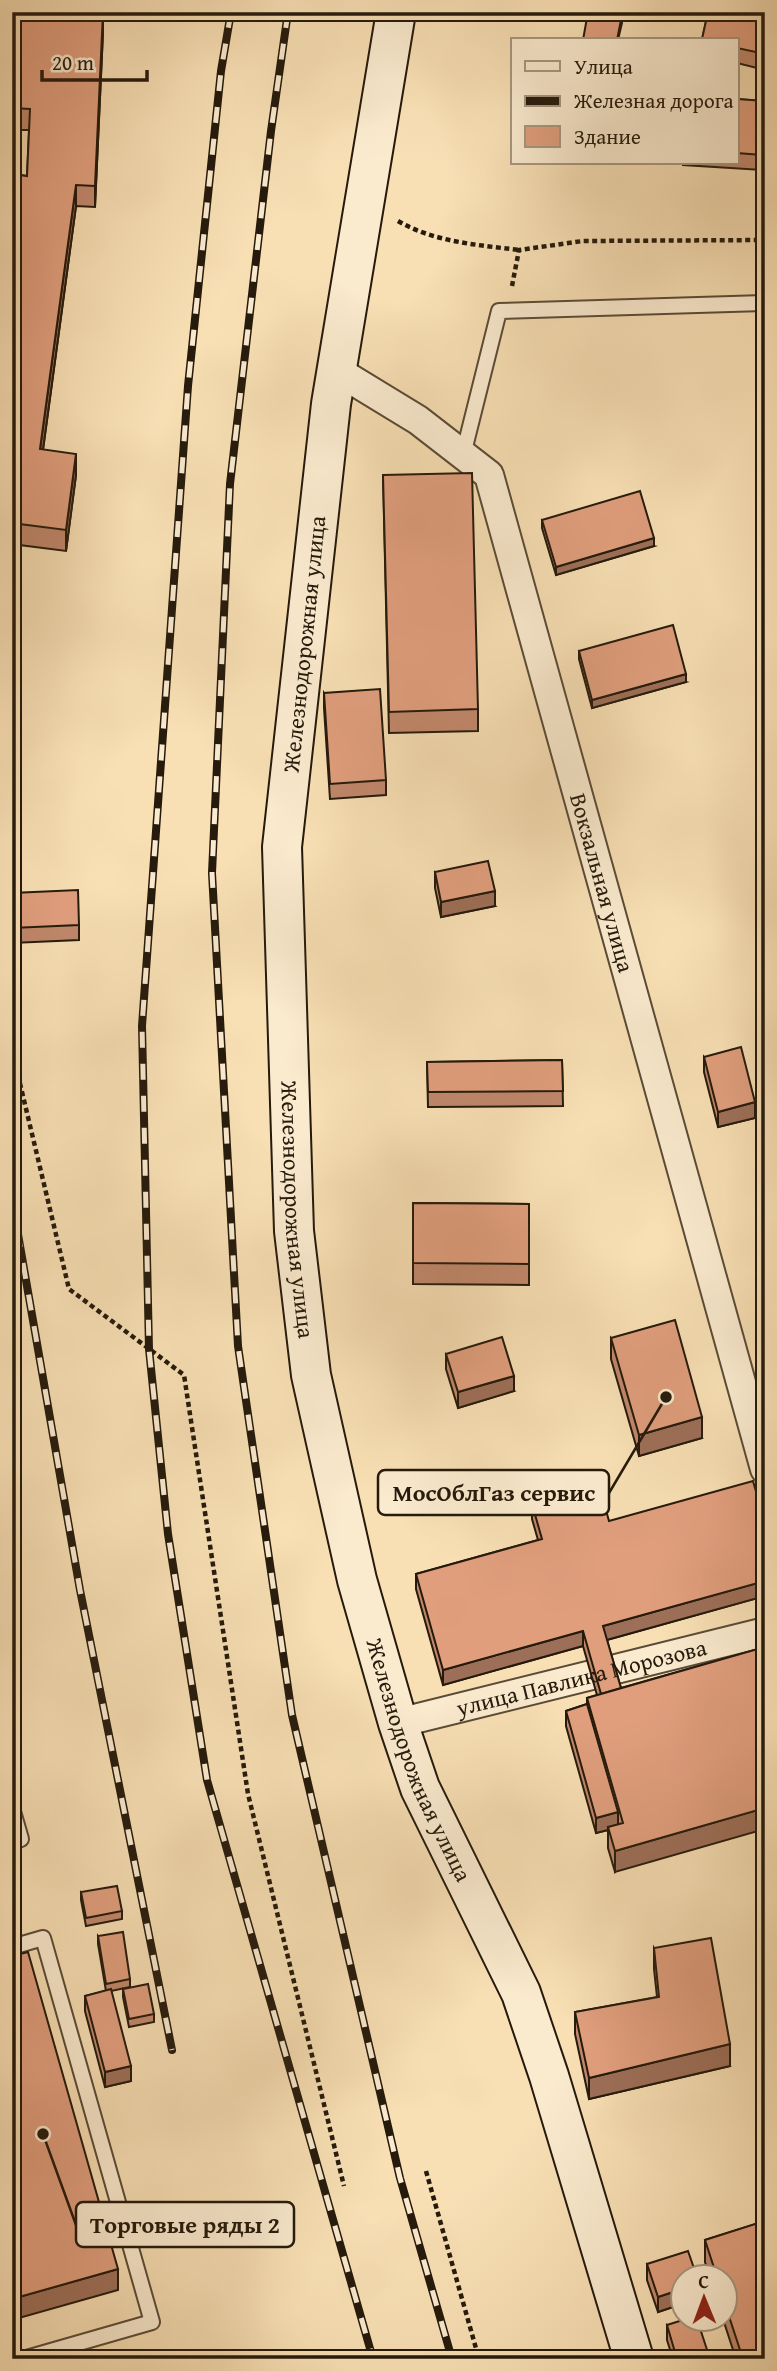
<svg xmlns="http://www.w3.org/2000/svg" width="777" height="2371" viewBox="0 0 777 2371" font-family="'Gentium Book Plus',serif">
<rect width="100%" height="100%" fill="#f8dfb4"/>
<filter id="stains"><feTurbulence type="fractalNoise" baseFrequency=".00286" numOctaves="4"/><feColorMatrix values="0 0 0 0 .2 0 0 0 0 .09 0 0 0 0 .02 0 0 0 .5 -.17"/></filter>
<radialGradient id="worn" r=".72"><stop offset=".6" stop-color="#630" stop-opacity="0"/><stop offset="1" stop-color="#630" stop-opacity=".3"/></radialGradient>
<g fill="none" stroke-linecap="round" stroke-linejoin="round">
<defs>
<g id="lane">
<polyline points="463,455 499,311 765,303"/>
<polyline points="12,1808 21,1839 12,1842"/>
<polyline points="12,1947 43,1938 152,2322 23,2359"/>
</g>
<g id="street">
<path id="s1" d="M336 370 418 420 489 475 765 1469"/>
<path id="s2" d="M398 1723 765 1632"/>
</g>
<g id="secondary">
<path id="s3" d="M396 12 331 404 282 847 294 1231 311 1375 357 1580 398 1723 420 1788 521 1993 549 2076 634 2359"/>
</g>
</defs>
<use href="#lane" stroke="#5a4b36" stroke-width="18"/>
<use href="#street" stroke="#5a4b36" stroke-width="32"/>
<use href="#secondary" stroke="#251a0c" stroke-width="42"/>
<g stroke="#251a0c" stroke-width="4.5" stroke-dasharray="5 3.5" stroke-linecap="butt">
<path d="M398 221C434 242 478 245 519 250"/>
<polyline points="512,286 519,250 583,241 765,240"/>
<polyline points="12,1050 69,1289 184,1375 248,1794 344,2186"/>
<polyline points="426,2171 479,2359"/>
</g>
<use href="#lane" stroke="#faeace" stroke-width="14"/>
<use href="#street" stroke="#faeace" stroke-width="28"/>
<use href="#secondary" stroke="#faeace" stroke-width="38"/>
<defs>
<g id="rail">
<polyline points="231,12 221,71 188,386 142,1026 149,1349 168,1534 207,1780 373,2359"/>
<polyline points="288,12 271,131 230,484 212,873 238,1346 292,1715 400,2178 452,2359"/>
<polyline points="12,1200 80,1590 172,2050"/>
</g>
</defs>
<use href="#rail" stroke="#251a0c" stroke-width="8"/>
<use href="#rail" stroke="#faeace" stroke-width="5" stroke-dasharray="16" stroke-linecap="butt"/>
</g>
<g fill="#c1886c" stroke="#251a0c" stroke-width="2">
<polygon points="708,12 765,12 765,70 737,63 737,40 702,40"/>
<polygon points="12,14 103,32 95,207 76,206 43,450 76,475 66,551 12,544 12,285 16,259 12,258 12,174 27,176 29,130 12,130"/>
<polygon points="737,99 765,101 765,126 762,170 683,165 683,163 737,163"/>
<polygon points="383,475 478,709 478,731 389,733"/>
<polygon points="542,520 654,546 556,575 542,528"/>
<polygon points="579,651 686,682 592,708 579,659"/>
<polygon points="324,693 386,780 386,795 330,799 324,708"/>
<polygon points="435,872 495,906 441,917 435,888"/>
<polygon points="12,893 79,925 79,940 12,943"/>
<polygon points="704,1057 755,1118 718,1127 704,1072"/>
<polygon points="562,1060 563,1106 428,1107 427,1062"/>
<polygon points="413,1203 529,1204 529,1285 413,1284"/>
<polygon points="611,1338 702,1438 639,1456 611,1359"/>
<polygon points="446,1354 514,1391 458,1408 446,1369"/>
<polygon points="532,1504 609,1521 765,1523 765,1596 607,1640 621,1688 765,1647 615,1872 608,1848 608,1830 596,1833 566,1726 566,1711 587,1704 587,1698 597,1695 583,1646 443,1685 416,1589 416,1574 538,1540 532,1519"/>
<polygon points="81,1892 122,1911 122,1919 86,1926 81,1900"/>
<polygon points="98,1936 130,1979 130,1987 111,1991 131,2081 105,2087 85,2011 85,1996 106,1991 98,1944"/>
<polygon points="654,1948 730,2066 589,2099 575,2034 575,2012 657,1997 654,1969"/>
<polygon points="123,1989 154,2014 154,2022 129,2027 123,1997"/>
<polygon points="765,2221 765,2359 736,2359 723,2319 724,2319 724,2277 710,2277 705,2262 705,2240"/>
<polygon points="647,2264 682,2277 682,2304 658,2312 647,2280"/>
<polygon points="667,2325 710,2359 673,2359 667,2340"/>
</g>
<g fill="#9d6f58" stroke="#251a0c" stroke-width="2">
<polygon points="103,12 103,32 95,207 95,186"/>
<polygon points="622,15 622,23 618,40 617,40"/>
<polygon points="765,111 765,126 762,170 762,155"/>
<polygon points="76,185 76,206 40,471 40,449"/>
<polygon points="76,454 76,475 66,551 66,530"/>
<polygon points="654,538 654,546 556,575 556,567"/>
<polygon points="686,674 686,682 592,708 592,700"/>
<polygon points="495,891 495,906 441,917 441,902"/>
<polygon points="755,1102 755,1118 718,1127 718,1112"/>
<polygon points="514,1376 514,1391 458,1408 458,1392"/>
<polygon points="702,1417 702,1438 639,1456 639,1435"/>
<polygon points="765,1581 765,1596 603,1641 603,1626"/>
<polygon points="583,1631 583,1646 443,1685 443,1670"/>
<polygon points="765,1808 765,1829 615,1872 615,1851"/>
<polygon points="618,1812 618,1827 608,1827 608,1830 596,1833 596,1818"/>
<polygon points="730,2044 730,2066 589,2099 589,2078"/>
<polygon points="131,2066 131,2081 105,2087 105,2072"/>
<polygon points="118,2269 118,2290 12,2320 12,2299"/>
<polygon points="682,2289 682,2304 658,2312 658,2297"/>
</g>
<g fill="#e09e7d" stroke="#251a0c" stroke-width="2">
<polygon points="19,12 103,12 95,186 76,185 40,449 76,454 66,530 12,523 12,285 19,238 12,237 12,174 27,176 30,109 12,108 12,14 19,14"/>
<polygon points="588,12 608,12 622,15 617,40 583,40"/>
<polygon points="708,12 765,12 765,54 737,48 737,40 702,39"/>
<polygon points="737,99 765,101 762,155 737,153"/>
<polygon points="472,473 478,709 389,712 383,475"/>
<polygon points="640,491 654,538 556,567 542,520"/>
<polygon points="673,625 686,674 592,700 579,651"/>
<polygon points="380,689 386,780 330,784 324,693"/>
<polygon points="488,861 495,891 441,902 435,872"/>
<polygon points="78,890 79,925 12,928 12,893"/>
<polygon points="741,1047 755,1102 718,1112 704,1057"/>
<polygon points="562,1060 563,1091 428,1092 427,1062"/>
<polygon points="413,1203 529,1204 529,1264 413,1263"/>
<polygon points="675,1320 702,1417 639,1435 611,1338"/>
<polygon points="502,1337 514,1376 458,1392 446,1354"/>
<polygon points="753,1481 765,1523 765,1581 603,1626 621,1688 601,1694 583,1631 443,1670 416,1574 542,1539 532,1504 599,1485 609,1521"/>
<polygon points="765,1647 765,1808 615,1851 608,1827 623,1823 587,1698"/>
<polygon points="587,1704 618,1812 596,1818 566,1711"/>
<polygon points="117,1886 122,1911 86,1918 81,1892"/>
<polygon points="123,1932 130,1979 106,1984 98,1936"/>
<polygon points="711,1938 730,2044 589,2078 575,2012 659,1997 654,1948"/>
<polygon points="28,1952 118,2269 12,2299 12,1956"/>
<polygon points="148,1984 154,2014 129,2019 123,1989"/>
<polygon points="111,1989 131,2066 105,2072 85,1996"/>
<polygon points="765,2221 765,2359 743,2359 724,2301 724,2277 717,2277 705,2240"/>
<polygon points="688,2251 697,2277 682,2277 682,2289 658,2297 647,2264"/>
<polygon points="686,2319 697,2319 710,2359 677,2359 667,2325"/>
</g>
<g text-anchor="middle" stroke-width="7" stroke-linejoin="round" paint-order="stroke">
<g font-size="23" fill="#251a0c" stroke="#faeace">
<text transform="translate(304 644) rotate(-84)" y="8">Железнодорожная улица</text>
<text dy="8" stroke="none"><textPath href="#s1" startOffset="609">Вокзальная улица</textPath></text>
<text dy="8" stroke="none"><textPath href="#s3" startOffset="1206">Железнодорожная улица</textPath></text>
<text dy="8" stroke="none"><textPath href="#s2" startOffset="189">улица Павлика Морозова</textPath></text>
<text dy="8" stroke="none"><textPath href="#s3" startOffset="1773">Железнодорожная улица</textPath></text>
</g>
</g>
<path fill="none" stroke="#251a0c" stroke-width="2.5" d="M666 1397L609 1493M43 2134L76 2225"/>
<g fill="#251a0c" stroke="#faeace" stroke-width="2.5">
<circle cx="666" cy="1397" r="7"/>
<circle cx="43" cy="2134" r="7"/>
</g>
<g fill="#faeace" stroke="#251a0c" stroke-width="2.5">
<rect x="378" y="1470" width="231" height="45" rx="7"/>
<rect x="76" y="2202" width="218" height="45" rx="7"/>
</g>
<g font-size="24" text-anchor="middle" font-weight="bold" fill="#251a0c">
<text x="494" y="1501">МосОблГаз сервис</text>
<text x="185" y="2233">Торговые ряды 2</text>
</g>
<rect width="777" height="2371" fill="none" stroke="#f8dfb4" stroke-width="42"/>
<rect x="14" y="14" width="749" height="2343" fill="none" stroke="#251a0c" stroke-width="3.5"/>
<rect x="21" y="21" width="735" height="2329" fill="none" stroke="#251a0c" stroke-width="2"/>
<rect x="511" y="38" width="228" height="126" fill="#faeace" stroke="#a59780" stroke-width="2"/>
<rect x="525" y="61" width="35" height="10" fill="#faeace" stroke="#a59780" stroke-width="2"/>
<text x="574" y="74" font-size="21" fill="#251a0c">Улица</text>
<rect x="525" y="96" width="35" height="10" fill="#251a0c" stroke="#a59780" stroke-width="2"/>
<text x="574" y="108" font-size="21" fill="#251a0c">Железная дорога</text>
<rect x="525" y="126" width="35" height="21" fill="#e09e7d" stroke="#a59780" stroke-width="2"/>
<text x="574" y="144" font-size="21" fill="#251a0c">Здание</text>
<g transform="translate(704 2298) rotate(359)"><circle r="33" fill="#faeace" stroke="#a59780" stroke-width="2"/>
<path d="M0-5L12 26L0 18L-12 26Z" fill="#8f2418"/>
<text y="-10" font-size="19" font-weight="bold" text-anchor="middle" fill="#251a0c">С</text>
</g>
<path d="M42 70v10h105v-10" fill="none" stroke="#251a0c" stroke-width="3.5"/>
<text x="52" y="70" font-size="21" fill="#251a0c" stroke="#faeace" stroke-width="5" paint-order="stroke">20 m</text>
<rect width="100%" height="100%" filter="url(#stains)"/>
<rect width="100%" height="100%" fill="url(#worn)"/>
</svg>
